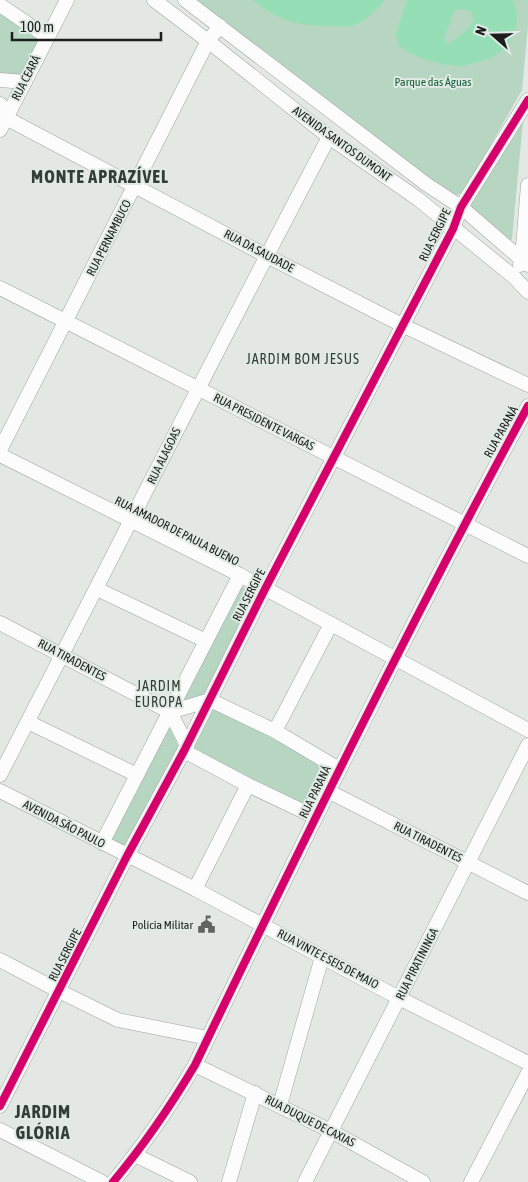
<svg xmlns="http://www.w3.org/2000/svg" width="528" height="1182" viewBox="0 0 528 1182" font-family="'Asap Condensed',sans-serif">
<rect width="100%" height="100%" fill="#e3e8e5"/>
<g fill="#b6d6c2">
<polygon points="194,0 528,0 528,26 522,90 464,192 457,195 451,196"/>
<polygon points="0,11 36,34 39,41 26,69 20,74 0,74"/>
<polygon points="521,119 523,121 512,239 510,241 469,207"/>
<polygon points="243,587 255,592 256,598 210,692 186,701 183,696 237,589"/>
<polygon points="214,708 328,768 330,775 315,808 309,808 193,749 192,743 209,709"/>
<polygon points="170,728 180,750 130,844 124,847 112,842 111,835 165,729"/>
</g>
<g fill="#96deb5" fill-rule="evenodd">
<path d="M253 0H385C377 10 365 22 351 26 346 27 338 26 332 26 298 26 280 22 253 0Z"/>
<path d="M407 0H513C521 16 516 37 503 50 496 57 466 67 456 66 436 64 413 57 398 45L396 33ZM459 9 467 10 472 13 473 21 468 29 449 44 445 41 444 39 454 11Z"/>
</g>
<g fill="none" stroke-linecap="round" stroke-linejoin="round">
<defs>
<g id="minor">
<polyline points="154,0 208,41 329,137 418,199 514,277 528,292"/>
<polyline points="185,0 426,184 461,207 528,265"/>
<polyline points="0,5 47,37"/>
<polyline points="0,80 25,82"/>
<polyline points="0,104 6,118 267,256 402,325 528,385"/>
<polyline points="0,130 67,0"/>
<polyline points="520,265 522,259 528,185"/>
<polyline points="0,288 528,556"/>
<polyline points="0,450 208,41 220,26"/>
<polyline points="0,455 240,575 528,730"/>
<polyline points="97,589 206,641"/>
<polyline points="0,623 170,712 187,745"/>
<polyline points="170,712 210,700 275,731 339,769"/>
<polyline points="28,722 137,775"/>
<polyline points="275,731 331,624"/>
<polyline points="184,751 248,785 315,817"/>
<path d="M0 775C110 563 217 349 329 137"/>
<polyline points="0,791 195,889 399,998 528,1063"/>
<polyline points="328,791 528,893"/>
<polyline points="102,843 240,575"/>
<polyline points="195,889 248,785"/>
<polyline points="0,960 59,991 118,1020 208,1038"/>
<polyline points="195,1065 331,1131 423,1182"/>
<polyline points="280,1105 322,957"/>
<polyline points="0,1106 127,856 184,751 265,589 453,229 461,207 528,100"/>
<polyline points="0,1130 102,1182"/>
<polyline points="135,1155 190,1182"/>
<path d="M113 1182C144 1145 170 1107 195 1065 302 843 411 622 528 406"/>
<polyline points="229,1182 255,1093"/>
<polyline points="305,1182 528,745"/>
<polyline points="471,1182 528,1073"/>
</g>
</defs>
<use href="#minor" stroke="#a0a3a1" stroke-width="15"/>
<use href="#minor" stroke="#fbfcfb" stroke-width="14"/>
<defs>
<g id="cycleway">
<polyline points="0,1106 127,856 184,751 265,589 453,229 461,207 528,100"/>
<path d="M113 1182C144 1145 170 1107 195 1065 302 843 411 622 528 406"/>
</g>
</defs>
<use href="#cycleway" stroke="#e1eae4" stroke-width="11"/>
<use href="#cycleway" stroke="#d6006c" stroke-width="8"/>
</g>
<defs>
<symbol id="civic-bare" viewBox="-9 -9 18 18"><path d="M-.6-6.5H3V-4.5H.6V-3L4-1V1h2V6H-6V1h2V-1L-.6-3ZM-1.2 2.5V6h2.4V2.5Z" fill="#616562" stroke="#e1eae4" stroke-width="2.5" paint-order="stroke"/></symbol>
</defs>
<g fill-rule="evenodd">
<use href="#civic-bare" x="194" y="912" width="25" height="25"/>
</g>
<g text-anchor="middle" stroke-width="4" stroke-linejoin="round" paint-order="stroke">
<g font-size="12" fill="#1b1e1c" stroke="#e1eae4">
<text transform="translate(26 78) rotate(-63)" y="4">RUA CEARÁ</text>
<text transform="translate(342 144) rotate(36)" y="4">AVENIDA SANTOS DUMONT</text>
<text transform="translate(435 235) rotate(-64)" y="4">RUA SERGIPE</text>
<text transform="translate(109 238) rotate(-63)" y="4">RUA PERNAMBUCO</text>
<text transform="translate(259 251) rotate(28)" y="4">RUA DA SAUDADE</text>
<text transform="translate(264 422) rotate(27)" y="4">RUA PRESIDENTE VARGAS</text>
<text transform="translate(501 432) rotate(-61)" y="4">RUA PARANÁ</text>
<text transform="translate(164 456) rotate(-64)" y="4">RUA ALAGOAS</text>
<text transform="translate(177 531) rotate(27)" y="4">RUA AMADOR DE PAULA BUENO</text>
<text transform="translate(249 595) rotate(-63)" y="4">RUA SERGIPE</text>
<text transform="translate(72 660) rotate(28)" y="4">RUA TIRADENTES</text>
<text transform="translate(315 792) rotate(-64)" y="4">RUA PARANÁ</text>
<text transform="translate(64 824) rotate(27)" y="4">AVENIDA SÃO PAULO</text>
<text transform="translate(428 842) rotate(27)" y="4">RUA TIRADENTES</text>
<text transform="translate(65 955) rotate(-63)" y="4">RUA SERGIPE</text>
<text transform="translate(328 959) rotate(28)" y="4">RUA VINTE E SEIS DE MAIO</text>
<text transform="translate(417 964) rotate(-63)" y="4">RUA PIRATININGA</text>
<text transform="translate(310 1121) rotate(27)" y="4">RUA DUQUE DE CAXIAS</text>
</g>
<g font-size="12" fill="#125e3a" stroke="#e1eae4">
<text x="433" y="86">Parque das Águas</text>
</g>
<g font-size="12" fill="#1b1e1c" stroke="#e1eae4" text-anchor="end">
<text x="193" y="929">Polícia Militar</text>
</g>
<g font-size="14" letter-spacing="1" fill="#353d38" stroke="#e1eae4">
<text x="303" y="364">JARDIM BOM JESUS</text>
<text x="159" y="691">JARDIM<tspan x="159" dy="16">EUROPA</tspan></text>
</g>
<g font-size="18" font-weight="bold" letter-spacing="1" fill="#353d38" stroke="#e1eae4">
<text x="100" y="183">MONTE APRAZÍVEL</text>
<text x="43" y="1118">JARDIM<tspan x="43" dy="21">GLÓRIA</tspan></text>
</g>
</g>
<g transform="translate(493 35) rotate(290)" stroke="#e1eae4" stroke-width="4" paint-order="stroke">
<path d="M0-4L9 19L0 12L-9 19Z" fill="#1b1e1c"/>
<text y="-8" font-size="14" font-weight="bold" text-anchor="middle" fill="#1b1e1c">N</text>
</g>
<path d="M12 32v8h149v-8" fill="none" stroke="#1b1e1c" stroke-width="2.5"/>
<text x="20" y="32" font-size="15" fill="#1b1e1c" stroke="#e1eae4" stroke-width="4" paint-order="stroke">100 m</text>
</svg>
